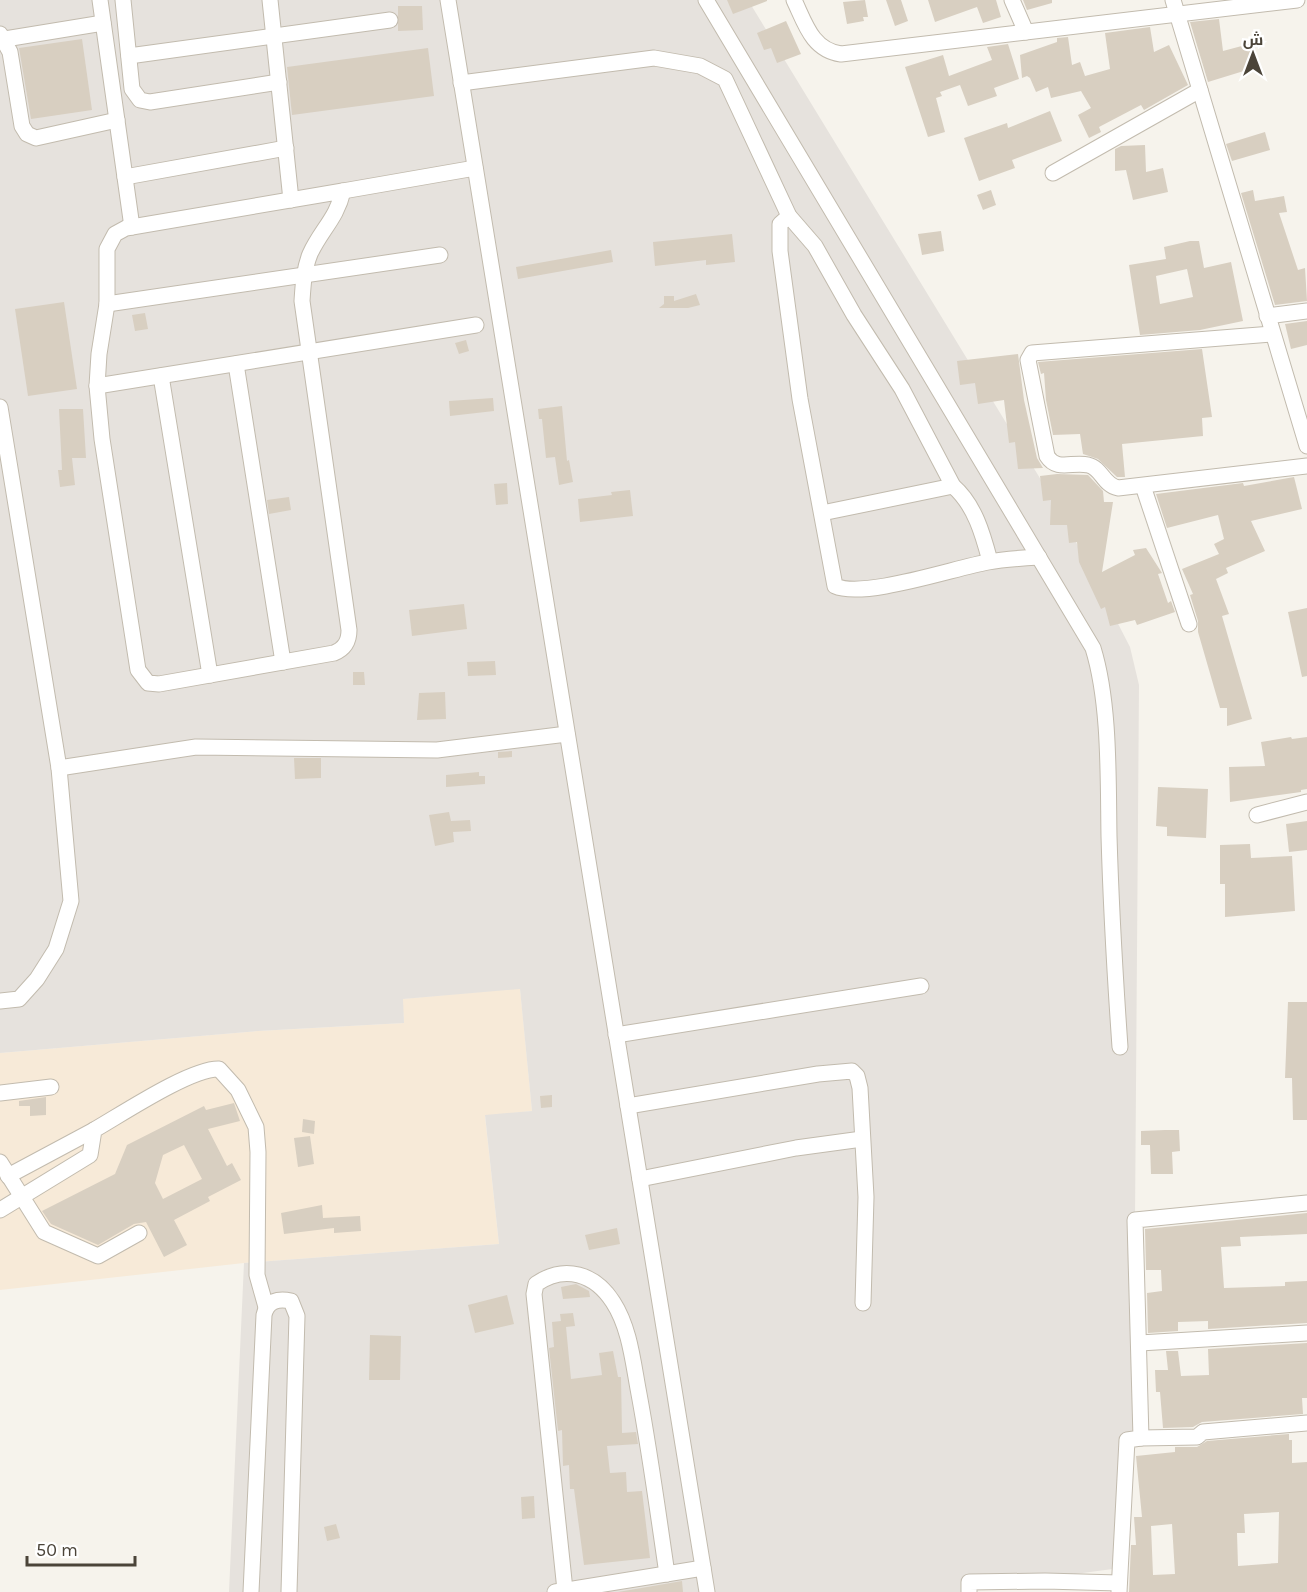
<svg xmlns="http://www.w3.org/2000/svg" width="1307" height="1592" viewBox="0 0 1307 1592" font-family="Karla,Cairo,sans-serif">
<rect width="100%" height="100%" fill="#f6f3ec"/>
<polygon fill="#f7ead8" points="520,988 532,1111 485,1116 499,1244 244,1263 0,1290 0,1053 258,1031 404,1023 402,999"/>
<polygon fill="#e6e2dd" points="0,0 748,0 1060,511 1130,647 1139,685 1135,1220 1141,1438 1127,1440 1120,1568 1045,1578 966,1578 966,1592 229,1592 244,1263 499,1244 485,1115 532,1111 520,989 403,999 404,1023 258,1031 0,1053"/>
<g fill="#d8cfc1" fill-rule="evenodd">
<polygon points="727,0 767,0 767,1 733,14"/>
<polygon points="865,0 868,17 863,17 864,21 847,24 843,2"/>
<polygon points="886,0 901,0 908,21 895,26"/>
<polygon points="928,0 996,0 1001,17 983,23 977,7 935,22"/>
<polygon points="1023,0 1052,0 1052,3 1027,10"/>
<polygon points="398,6 422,6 423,30 398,31"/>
<polygon points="1219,19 1223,51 1253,43 1260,66 1208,82 1190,22"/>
<polygon points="786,21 801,54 777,63 771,48 764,50 757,33"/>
<polygon points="1150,27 1154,52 1169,45 1188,85 1144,110 1141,105 1099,127 1101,132 1089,138 1078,115 1091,108 1081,91 1051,98 1048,87 1036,92 1030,78 1027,76 1022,78 1020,55 1057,42 1057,38 1068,37 1072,65 1080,62 1085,76 1110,69 1105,33"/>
<polygon points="82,39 92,110 31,119 19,48"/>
<polygon points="1008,44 1019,79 994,88 997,96 968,106 960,85 940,92 942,96 936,98 945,132 928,137 905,67 943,55 949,76 992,60 987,47"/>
<polygon points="428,48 434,96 292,115 287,67"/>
<polygon points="1050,111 1062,141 1012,160 1015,168 979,181 964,138 1007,123 1008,128"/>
<polygon points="1265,132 1270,150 1232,161 1226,144"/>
<polygon points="1145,145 1146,172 1163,168 1168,192 1133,200 1126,170 1115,171 1115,149 1121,146"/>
<polygon points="991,190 996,205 983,210 977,195"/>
<polygon points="1253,190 1255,201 1284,196 1287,212 1279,213 1298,270 1305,268 1307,301 1275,305 1241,193"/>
<polygon points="941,231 944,251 922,255 918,234"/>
<polygon points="732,234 735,262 706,265 706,260 655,266 653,242"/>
<path d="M1190 241H1199L1204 268 1231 262 1243 321 1200 330 1140 335 1129 265 1166 259 1164 247ZM1187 269 1193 297 1160 304 1156 276Z"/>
<polygon points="611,250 613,262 518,279 516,267"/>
<polygon points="696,294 700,305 688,308 659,308 664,304 664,296 674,296 674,301"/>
<polygon points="64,302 77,389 28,396 15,309"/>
<polygon points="145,313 148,329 135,331 132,315"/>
<polygon points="1307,321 1307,345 1291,349 1285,324"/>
<polygon points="466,340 469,351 459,354 455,343"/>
<polygon points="1202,349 1212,417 1202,418 1203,436 1122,444 1125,477 1117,477 1098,459 1083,454 1080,434 1053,435 1046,400 1044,373 1041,374 1038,362"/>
<polygon points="1018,354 1024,400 1037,458 1043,468 1018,469 1015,442 1009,443 1004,400 978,404 975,383 960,385 957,361"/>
<polygon points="493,398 494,411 450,416 449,401"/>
<polygon points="562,406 567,461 569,460 573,482 559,485 555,457 546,458 542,419 539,419 538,409"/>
<polygon points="59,409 83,409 86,458 72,458 75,485 60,487 58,470 62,470"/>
<polygon points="1057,474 1088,475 1103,491 1104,502 1113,502 1102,572 1135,555 1133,550 1146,548 1162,573 1158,574 1168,603 1171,601 1175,612 1137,625 1135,620 1110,626 1105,607 1101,609 1079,562 1077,542 1069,543 1067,525 1050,525 1051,500 1043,501 1040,476"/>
<polygon points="1294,477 1302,509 1251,521 1265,551 1226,568 1228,573 1216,579 1229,614 1222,616 1252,719 1227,726 1227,708 1220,708 1198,632 1198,621 1190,595 1193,594 1182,569 1219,554 1214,544 1224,539 1218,515 1167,528 1156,494 1243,483 1244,486"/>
<polygon points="507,483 508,504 496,505 494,484"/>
<polygon points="630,490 633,516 580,522 578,499 612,495 611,492"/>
<polygon points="289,497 291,510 269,514 267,500"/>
<polygon points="464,604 467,629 412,636 409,610"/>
<polygon points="1307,608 1307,676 1302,677 1288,612"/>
<polygon points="495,661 496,675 468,676 467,662"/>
<polygon points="353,672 364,672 365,685 353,685"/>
<polygon points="445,692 446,719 417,720 419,693"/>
<polygon points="1291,737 1292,739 1307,737 1307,789 1301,790 1301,792 1230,802 1229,767 1265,766 1261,742"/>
<polygon points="512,751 512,757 498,758 498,752"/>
<polygon points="294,758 321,758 321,778 295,779"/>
<polygon points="479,772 479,776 485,776 485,784 446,787 446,775"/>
<polygon points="1158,787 1208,789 1206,838 1167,836 1167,827 1156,826"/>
<polygon points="449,812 451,821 470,820 471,831 453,832 454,842 435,846 429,815"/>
<polygon points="1307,821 1307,850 1289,852 1286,824"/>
<polygon points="1250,844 1251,858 1292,856 1295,911 1225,917 1225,884 1220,884 1220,845"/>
<polygon points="1288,1002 1307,1002 1307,1120 1293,1120 1292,1078 1285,1078"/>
<polygon points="552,1095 552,1107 541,1108 540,1096"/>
<polygon points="46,1097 46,1115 30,1116 30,1106 19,1106 19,1101"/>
<path d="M234 1103 240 1121 208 1129 227 1166 232 1163 241 1180 208 1197 210 1201 174 1220 187 1245 164 1257 146 1222 134 1224 98 1245 51 1224 42 1211 115 1174 127 1145 204 1106 206 1110ZM184 1145 202 1179 163 1199 155 1183 163 1155Z"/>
<polygon points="303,1119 315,1121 314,1134 302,1132"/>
<polygon points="1165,1130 1179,1130 1180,1151 1172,1152 1173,1174 1151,1174 1150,1145 1141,1145 1141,1131"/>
<polygon points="310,1136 314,1164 298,1167 294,1138"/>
<polygon points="322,1205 323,1218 360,1216 361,1231 334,1233 334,1228 284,1234 281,1213"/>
<polygon points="1307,1213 1307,1234 1240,1237 1241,1246 1221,1247 1224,1288 1285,1286 1285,1282 1307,1281 1307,1323 1208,1329 1208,1321 1178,1322 1178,1331 1148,1333 1147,1293 1162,1291 1161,1270 1146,1270 1145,1229"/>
<polygon points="617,1228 620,1244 589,1250 585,1235"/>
<polygon points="576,1284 589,1291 590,1297 563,1299 561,1287"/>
<polygon points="507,1295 514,1324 475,1333 468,1305"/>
<polygon points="573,1313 575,1326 566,1327 571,1379 602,1375 599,1353 613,1351 618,1377 621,1377 622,1433 636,1432 638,1444 607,1446 610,1473 626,1472 627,1492 642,1491 650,1558 584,1565 574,1489 570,1489 569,1465 563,1466 562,1430 558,1431 549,1348 554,1347 552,1322 561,1321 560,1314"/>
<polygon points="370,1335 401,1336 400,1380 369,1380"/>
<polygon points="1307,1343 1307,1398 1302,1398 1303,1414 1202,1422 1193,1427 1163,1428 1160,1392 1156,1392 1155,1370 1168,1370 1166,1351 1178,1351 1181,1376 1209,1375 1208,1349"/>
<path d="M1289 1434V1440H1292V1463L1307 1462V1592H1129L1131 1545H1136L1134 1517H1142L1136 1456 1175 1452V1447H1197L1207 1441ZM1279 1512 1278 1563 1238 1566 1237 1533H1245L1244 1514ZM1172 1524 1175 1574 1153 1575 1151 1526Z"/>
<polygon points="534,1496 535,1518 522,1519 521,1497"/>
<polygon points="336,1524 340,1538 327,1541 324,1527"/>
<polygon points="682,1581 683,1592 618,1592"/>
</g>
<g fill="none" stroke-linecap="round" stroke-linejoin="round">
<defs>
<g id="minor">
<polyline points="100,0 132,227"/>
<polyline points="123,0 132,89 140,100 150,102 279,82"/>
<polyline points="270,0 291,200"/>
<polyline points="448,0 707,1592"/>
<path d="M706 0 1093 648C1110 703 1108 778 1109 836 1111 906 1115 976 1120 1047"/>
<path d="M794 0C805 23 812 50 841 54L1297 0"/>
<polyline points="1012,0 1026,32"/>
<polyline points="1173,0 1307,446"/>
<polyline points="0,34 10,52 22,126 27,134 36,138 117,120"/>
<polyline points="5,39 103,23"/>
<polyline points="129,56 390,20"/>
<path d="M461 83 654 58 700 66 725 79 789 216 815 246 854 315 902 389 953 486C975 505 983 535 990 561"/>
<polyline points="1053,173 1200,90"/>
<polyline points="125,177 286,148"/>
<path d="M343 191C337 218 321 230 310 254 304 269 303 285 302 301L349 630C349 642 344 649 334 653L159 684 148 683 138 670 102 439 97 386 99 354 107 304V249L115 234 126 228Z"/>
<polyline points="343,191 475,168"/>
<path d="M789 216 780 224V251L800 399 835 586C864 599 954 568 988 562 1005 559 1022 558 1039 557"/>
<polyline points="107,304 440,255"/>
<polyline points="1267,316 1307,311"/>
<path d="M1272 334 1032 353 1028 360 1047 456C1057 472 1073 461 1088 465 1102 468 1103 485 1118 488L1307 466"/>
<polyline points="236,364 283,662"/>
<polyline points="161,376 210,675"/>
<polyline points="97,386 476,325"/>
<polyline points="0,407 59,768 71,901 56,949 37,979 19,999 0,1001"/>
<polyline points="1143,486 1189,624"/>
<polyline points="822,513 953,486"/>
<polyline points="59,768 196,747 437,750 567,734"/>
<polyline points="1257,815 1307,802"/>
<polyline points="616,1035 921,986"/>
<polyline points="0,1093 51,1087"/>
<polyline points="628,1106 818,1074 852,1071 857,1076 860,1088 866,1197 863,1303"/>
<polyline points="0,1162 44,1232 98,1256 139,1233"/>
<polyline points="8,1176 94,1130"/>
<polyline points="640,1179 796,1148 862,1139"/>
<path d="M0 1210 90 1155 94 1130C122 1114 191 1068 219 1069L238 1090 256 1127 258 1152 257 1275 266 1307"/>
<polyline points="1140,1343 1307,1333"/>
<polyline points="1141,1438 1197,1437 1203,1432 1307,1423"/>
<path d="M565 1590 534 1294 536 1284C565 1264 595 1274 613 1302 630 1328 633 1363 639 1394 650 1453 658 1513 667 1574"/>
<path d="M251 1592 264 1315C267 1301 278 1298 291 1301L297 1316 289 1592"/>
<polyline points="555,1592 703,1568"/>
<polyline points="969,1592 969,1582 1045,1581 1119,1583"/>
<polyline points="1119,1592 1127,1440 1141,1438 1135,1220 1307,1203"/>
</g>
</defs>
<use href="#minor" stroke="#c2bbae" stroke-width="17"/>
<use href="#minor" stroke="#fff" stroke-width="15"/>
</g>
<g transform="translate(1253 54)" stroke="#ffffff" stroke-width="4.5" paint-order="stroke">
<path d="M0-4.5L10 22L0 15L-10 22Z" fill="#4b4439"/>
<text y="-9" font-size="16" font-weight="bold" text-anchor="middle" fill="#4b4439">ش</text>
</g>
<path d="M27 1556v9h108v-9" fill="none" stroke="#4b4439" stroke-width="3"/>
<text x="36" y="1556" font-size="18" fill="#4b4439" stroke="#ffffff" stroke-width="4.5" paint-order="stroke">50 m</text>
</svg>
